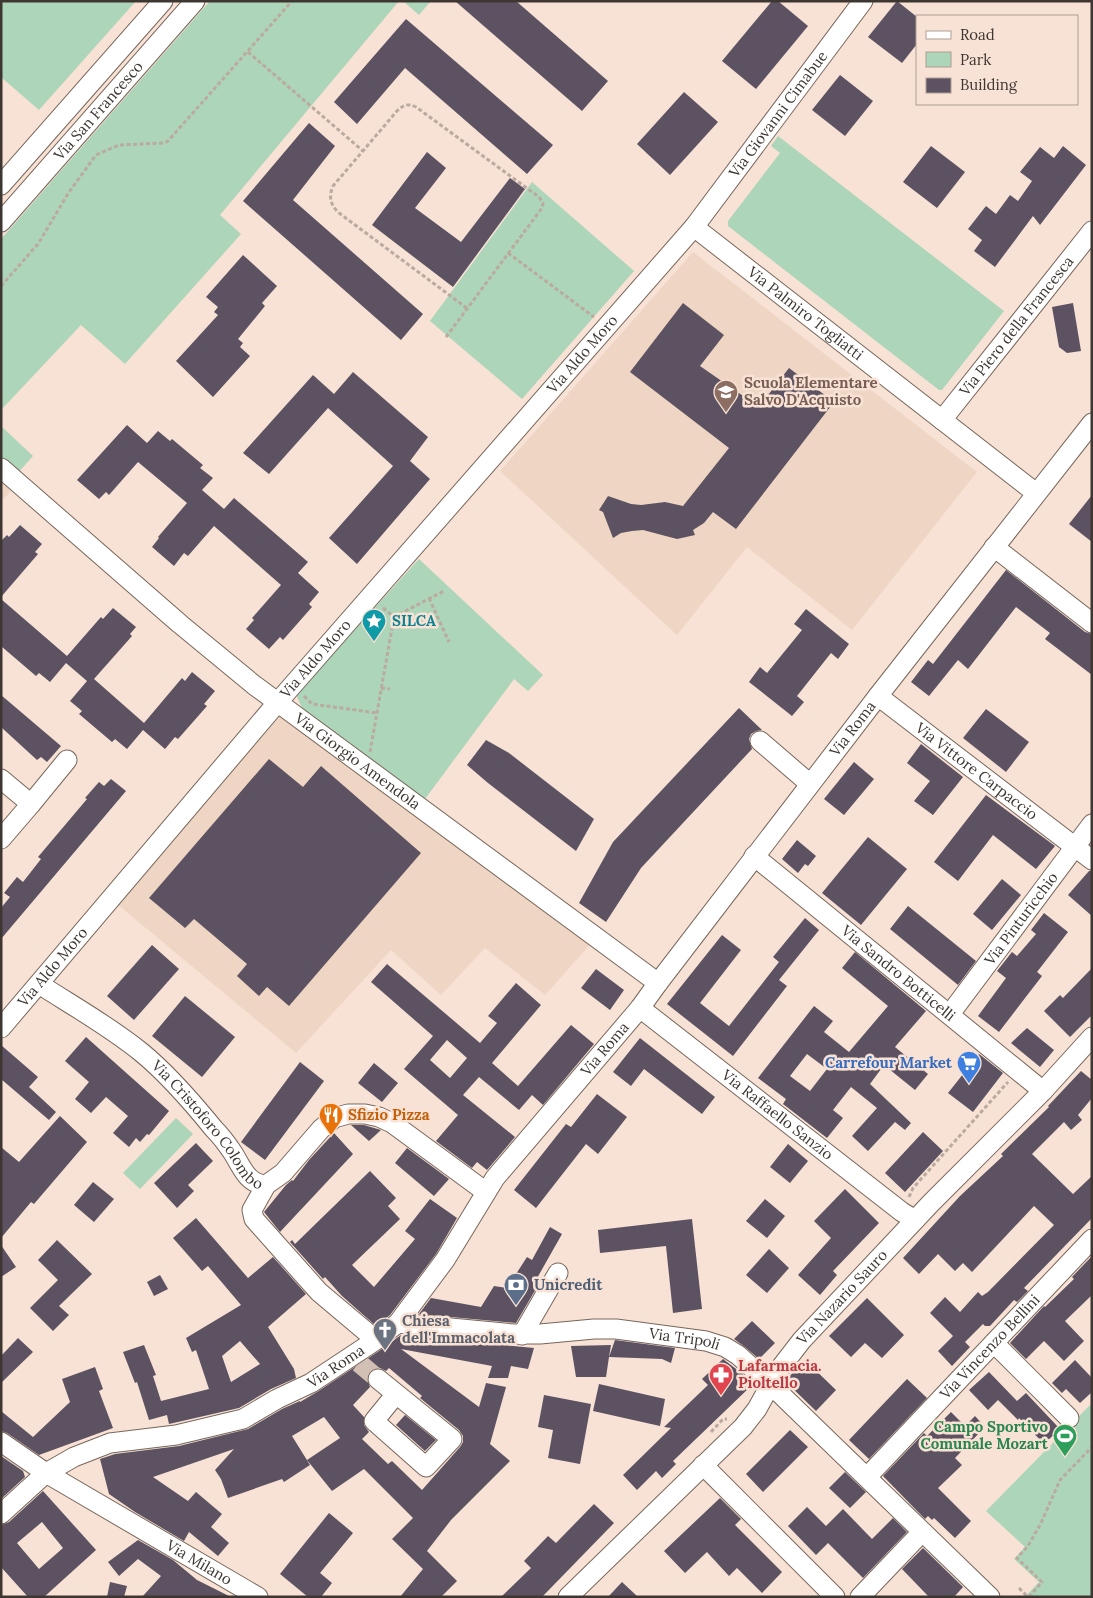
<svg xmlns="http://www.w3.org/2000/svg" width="1093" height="1598" viewBox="0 0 1093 1598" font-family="Lora,serif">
<rect width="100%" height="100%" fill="#f7e2d5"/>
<g fill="#efd5c3">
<polygon points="693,252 977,472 852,630 747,547 677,635 500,471"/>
<polygon points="1,468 18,483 1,502"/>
<polygon points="277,703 596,938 545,995 485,948 441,995 391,950 296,1053 111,899"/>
</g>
<g fill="#add5b9">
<polygon points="1,1 136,1 39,110 1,77"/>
<polygon points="210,1 399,1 220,215 241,234 125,364 81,325 1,410 1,239"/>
<polygon points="403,1 431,1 419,15"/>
<polygon points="778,136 1004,311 942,390 939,390 728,226 728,221 780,153 771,146"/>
<polygon points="532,182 634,271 522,399 430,321"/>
<polygon points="1,426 33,456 17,474 1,461"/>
<polygon points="419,559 543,675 528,691 514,679 425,799 302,708 296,694"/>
<polygon points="176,1118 193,1134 140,1189 123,1173"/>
<polygon points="1092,1403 1092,1597 1025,1597 1039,1582 1014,1559 1025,1547 986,1511"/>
</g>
<g fill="#5d5262" fill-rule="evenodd">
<polygon points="455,1 516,1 608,81 582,111"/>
<polygon points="772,1 778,1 808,26 756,89 722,61"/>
<polygon points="897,1 917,17 917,44 902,63 868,37"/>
<polygon points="406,19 553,145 527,174 405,68 357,124 334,102"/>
<polygon points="840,75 873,101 845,136 812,110"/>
<polygon points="684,92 718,122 670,175 637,144"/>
<polygon points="309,123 335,146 293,200 423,314 401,340 243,201"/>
<polygon points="931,146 965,172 937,208 903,182"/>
<polygon points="1063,146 1086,165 1040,225 1033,216 995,267 974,251 982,240 968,229 986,206 996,214 1010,195 1018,201 1032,181 1020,172 1040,147 1054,158"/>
<polygon points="427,152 446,168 415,208 461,242 510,178 525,189 453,287 372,225"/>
<polygon points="243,255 277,286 262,303 265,306 238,339 243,343 240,347 250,356 213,397 176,361 218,315 214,312 218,307 206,297"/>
<polygon points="683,303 724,335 700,366 759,407 789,368 834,402 736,529 713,512 704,523 693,530 695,535 677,539 643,530 632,531 621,533 613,538 603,512 599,510 608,496 631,504 641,505 665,502 683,506 729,448 630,372"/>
<polygon points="1073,303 1081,351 1067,353 1059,347 1052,307"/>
<polygon points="353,372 428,437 410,461 430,479 357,564 329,538 393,466 328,408 269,474 243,453 313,375 334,394"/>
<polygon points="127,425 147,443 158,431 170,441 172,439 203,465 200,468 213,478 202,490 224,509 234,498 308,562 298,573 319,592 309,604 312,607 283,640 280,637 269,649 246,629 254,620 252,618 281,585 214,526 188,556 184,553 174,566 152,547 159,538 158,537 187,503 138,462 109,495 106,492 99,499 77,480"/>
<polygon points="1092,495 1092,542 1069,524"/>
<polygon points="20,525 42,544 35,552 38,554 1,597 1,541 7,535 9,537"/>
<polygon points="1006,570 1085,632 1092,634 1092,675 1045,639 1050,633 1016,607 968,669 958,660 929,696 911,682 928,660 933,664"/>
<polygon points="1,599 67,656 101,617 103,619 113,608 136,627 130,634 132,636 94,679 144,723 182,678 185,681 192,672 215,691 204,704 207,706 178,739 175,737 165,749 143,730 127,749 115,739 112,742 79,714 82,711 70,701 87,681 66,663 50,682 39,673 36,676 1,646"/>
<polygon points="806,609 849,644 838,659 831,653 797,696 804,702 792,716 749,682 760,667 767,673 802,630 794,624"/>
<polygon points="1,695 61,746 47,762 41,757 37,760 1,727"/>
<polygon points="739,708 762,730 756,731 751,734 749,739 752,749 641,868 606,922 579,903 613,842"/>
<polygon points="986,709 1029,742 1006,772 963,738"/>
<polygon points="486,740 509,753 594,819 576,851 488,783 467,765"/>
<polygon points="921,744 963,777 933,815 914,801 930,781 907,763"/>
<polygon points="269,759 303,787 321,766 421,853 289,1006 267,987 259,996 237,976 247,964 194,919 185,928 149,898"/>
<polygon points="854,762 874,779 844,815 824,799"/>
<polygon points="111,779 126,791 1,939 1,908 10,897 4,893 17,877 23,882 41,859 38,857 87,799 85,798 99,782 104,786"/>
<polygon points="986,795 1055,846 1036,869 993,835 958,881 934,862"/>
<polygon points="868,837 907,869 861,925 822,893"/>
<polygon points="797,840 816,856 808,866 805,864 798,873 782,859"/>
<polygon points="1089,871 1092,871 1092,916 1068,895"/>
<polygon points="1002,879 1021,895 992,930 973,914"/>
<polygon points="908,906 976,961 958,985 890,929"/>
<polygon points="1044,913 1068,932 1037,972 1042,976 999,1032 978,1016 1006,978 997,971 1012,952 1017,956 1036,934 1031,930"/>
<polygon points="805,918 819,930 779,980 787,986 733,1056 667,1004 722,935 741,950 700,1003 729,1026 779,962 773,957"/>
<polygon points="152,945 179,969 134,1020 107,996"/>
<path d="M855 952 926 1011 895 1047 928 1074 915 1090 884 1065 870 1084 911 1123 905 1130 895 1122 868 1151 852 1136 877 1108 851 1087 833 1110 843 1118 827 1138 783 1104 786 1099 758 1078 814 1006 833 1021 824 1032 849 1052 888 1006 842 968ZM807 1054 827 1069 810 1091 790 1076Z"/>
<path d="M387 964 480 1043 497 1023 488 1016 516 983 541 1005 492 1063 518 1086 571 1025 594 1044 543 1105 532 1095 519 1110 479 1077 463 1095 515 1137 487 1170 477 1162 472 1168 436 1141 458 1115 404 1069 433 1036 371 982ZM447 1040 467 1058 450 1078 430 1060Z"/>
<polygon points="1092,968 1092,1015 1070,1037 1044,1011 1060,995 1063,998"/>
<polygon points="596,969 624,990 610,1010 581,988"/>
<polygon points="185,996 235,1037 202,1077 152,1036"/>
<polygon points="1027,1028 1054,1050 1040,1067 1011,1043"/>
<polygon points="86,1037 169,1111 149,1135 147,1134 140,1142 136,1138 129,1147 113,1133 128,1116 106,1097 91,1113 75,1099 89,1082 65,1061"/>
<polygon points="640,1038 715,1097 702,1114 644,1069 631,1086 613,1072"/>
<polygon points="1,1045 38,1077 29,1087 56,1112 49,1120 1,1079"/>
<polygon points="979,1054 1003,1073 973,1112 948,1093"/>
<polygon points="300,1062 324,1081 265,1160 241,1142"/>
<polygon points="374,1063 398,1083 382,1102 358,1083"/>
<polygon points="1081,1071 1092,1080 1092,1098 1078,1115 1082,1120 1071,1130 1064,1122 1032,1154 1073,1194 1092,1176 1092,1218 1024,1288 1028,1291 1017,1302 1014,1300 990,1326 985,1326 983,1324 965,1342 970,1347 952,1366 938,1351 953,1336 930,1313 945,1297 960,1312 978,1292 982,1296 988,1292 1054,1225 1034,1206 972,1272 963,1263 955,1271 938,1254 919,1274 903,1258 960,1196 1003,1156 1001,1154 1049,1107 1048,1106"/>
<polygon points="597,1094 627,1117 598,1154 586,1144 536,1208 514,1190 566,1124 571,1127"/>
<polygon points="60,1116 87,1142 34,1204 31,1202 1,1238 1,1147 19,1162"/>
<polygon points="351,1125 364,1125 381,1130 369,1141"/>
<polygon points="923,1132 943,1151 905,1192 885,1173"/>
<polygon points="334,1133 353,1154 280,1232 264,1212 286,1185 292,1180 293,1181 309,1160"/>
<polygon points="196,1143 213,1161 188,1185 194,1191 177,1208 154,1183"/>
<polygon points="788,1144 808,1161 790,1183 770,1167"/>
<polygon points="407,1148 449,1179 434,1196 395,1163"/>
<polygon points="370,1171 396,1198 388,1206 400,1219 352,1265 374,1287 415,1239 405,1231 430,1199 457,1218 436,1254 390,1315 376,1326 342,1296 325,1277 323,1279 290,1242 292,1240 295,1244"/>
<polygon points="93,1182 114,1199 94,1222 74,1205"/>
<polygon points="845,1189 879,1223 833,1271 837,1275 820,1295 798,1275 831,1238 814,1221"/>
<polygon points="765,1199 785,1216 767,1238 746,1221"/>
<path d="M196 1218 248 1278 273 1257 306 1294 268 1327 294 1369 296 1378 271 1389 239 1408 169 1424 167 1415 149 1420 137 1382 135 1383 123 1352 144 1345 156 1375 153 1376 161 1401 209 1389 196 1350 192 1352 186 1338 241 1305 208 1266 202 1271 173 1238ZM240 1341 260 1364 231 1382 222 1356Z"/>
<polygon points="692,1219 702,1309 673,1313 666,1246 600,1253 598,1230"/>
<polygon points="550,1227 562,1234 536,1280 540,1282 516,1323 419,1314 431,1298 481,1307 494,1286 507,1288 527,1257 532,1260"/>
<polygon points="57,1240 92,1274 59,1306 69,1315 53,1331 30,1308 58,1280 38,1260"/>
<polygon points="1,1245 16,1267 1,1277"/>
<polygon points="769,1249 789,1268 767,1293 746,1275"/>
<polygon points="1092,1256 1092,1295 1065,1321 1084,1341 1064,1361 1044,1341 1026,1359 1010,1343 1044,1306 1045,1307 1074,1279 1072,1277"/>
<polygon points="160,1275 168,1289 154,1296 147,1282"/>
<polygon points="867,1298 904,1335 882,1358 865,1343 851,1357 829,1336"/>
<polygon points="752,1321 775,1343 759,1359 745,1347 734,1339"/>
<path d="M401 1335 534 1348 528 1369 511 1366 508 1378H488L492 1366 401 1349 479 1407 486 1383 506 1387 490 1444 510 1461 451 1520 427 1551 457 1581 441 1597H400L423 1569 392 1539 413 1518 364 1469 332 1491 307 1460 340 1438 324 1417 292 1436 310 1465 284 1482 282 1479 228 1498 221 1479 215 1470 234 1449 153 1477 188 1501 196 1492 222 1514 211 1527 229 1543 218 1556 189 1532 184 1541 135 1512 109 1494 100 1459 115 1454 179 1446 248 1429 282 1409 300 1401V1402L317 1392 382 1349ZM380 1368 386 1371 389 1368 422 1396 420 1398 459 1430 463 1436V1442L460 1447 422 1490 392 1461 388 1464 362 1439 369 1432 364 1425V1417L353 1405 370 1387 367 1378 369 1372 374 1368Z"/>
<polygon points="18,1338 33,1352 1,1383 1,1356"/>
<polygon points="615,1340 675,1348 671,1363 662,1359 609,1357 606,1377 576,1377 571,1346 611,1345 609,1357"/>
<polygon points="723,1359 744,1375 741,1377 750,1387 673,1461 676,1464 662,1478 656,1471 637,1490 623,1475 671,1428 664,1427 708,1385 702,1379"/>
<polygon points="805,1360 836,1390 816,1411 785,1381"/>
<polygon points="1075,1360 1092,1378 1092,1392 1080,1403 1066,1389 1062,1393 1052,1383"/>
<polygon points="95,1367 103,1389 99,1391 113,1428 39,1455 7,1433 1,1431 1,1411 33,1437 70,1402 62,1379"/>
<polygon points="989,1372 1017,1401 1026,1393 1060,1429 1044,1444 1019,1418 1018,1420 998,1400 988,1410 969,1390"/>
<polygon points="907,1379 927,1398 869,1459 849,1440"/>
<polygon points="599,1384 665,1399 660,1426 593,1411"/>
<polygon points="544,1395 591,1404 580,1464 548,1458 553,1430 538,1427"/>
<polygon points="951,1412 965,1426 975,1416 985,1427 955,1458 962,1465 938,1488 971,1521 955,1538 934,1518 932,1520 928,1516 925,1519 883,1476 924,1433 927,1436"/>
<polygon points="405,1415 436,1440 425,1451 396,1425"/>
<polygon points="790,1430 808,1447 763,1492 746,1474"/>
<polygon points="1,1456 23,1471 25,1477 1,1499"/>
<polygon points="845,1472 866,1492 850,1508 829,1488"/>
<path d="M43 1491 96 1550 44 1597H28L1 1567V1525L9 1522ZM42 1522 63 1548 39 1569 17 1543Z"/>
<polygon points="720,1498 741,1519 735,1525 782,1572 762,1593 737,1568 729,1576 707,1552 685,1573 664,1551"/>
<polygon points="594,1504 614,1523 542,1597 501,1597 531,1568 524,1561 548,1536 556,1543"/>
<polygon points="807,1507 826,1526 843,1509 872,1539 893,1518 907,1532 863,1578 828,1543 816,1555 788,1526"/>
<polygon points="329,1513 353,1533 320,1573 332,1583 321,1597 308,1597 280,1574"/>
<polygon points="138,1540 173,1560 197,1580 231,1597 142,1597 161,1576 138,1559 119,1576 108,1562"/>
<polygon points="923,1548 963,1587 954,1597 929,1597 902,1569"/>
<polygon points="110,1582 127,1586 124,1597 107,1597"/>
<polygon points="622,1582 638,1597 608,1597"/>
</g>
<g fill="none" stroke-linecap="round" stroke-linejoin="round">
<polyline stroke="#d2c0b4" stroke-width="19" stroke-dasharray="19 9" stroke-linecap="butt" points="359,1363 378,1379"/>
<defs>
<g id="minor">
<polyline points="1,185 163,1"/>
<path id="s1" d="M1 222 195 1"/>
<path id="s2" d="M694 227 1036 493"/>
<path id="s3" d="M942 420 1092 231"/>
<path id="s4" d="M1 468 180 624 254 685 658 983"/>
<polyline points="994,547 1092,623"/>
<path id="s5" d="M878 696 1092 860"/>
<polyline points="760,741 810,784"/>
<polyline points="1,779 31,804 1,839"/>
<polyline points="31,804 67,760"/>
<path id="s6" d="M754 856 1043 1091"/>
<path id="s7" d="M39 984C73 1006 109 1026 141 1052 168 1074 192 1102 214 1129 221 1136 227 1144 233 1153 242 1167 247 1184 266 1185"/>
<path id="s8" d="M640 1008 902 1212 915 1220"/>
<path id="s9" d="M950 1014 1092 824"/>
<path id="s10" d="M1 1028 277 703 694 227 863 1"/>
<path id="s11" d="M398 1323 514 1334H540L594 1329H616L706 1341 725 1347 738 1355 770 1384 990 1597"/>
<polyline points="522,1335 558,1273"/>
<polyline points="376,1340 319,1292 254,1219 252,1210 266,1185 283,1173 321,1129 334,1118 348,1114 365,1114 379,1117 392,1123 486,1192"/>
<polyline points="994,1343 1069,1418"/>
<polyline points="378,1379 452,1439 426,1467 374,1421 396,1394"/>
<path id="s12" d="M1 1442 46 1473 258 1597"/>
<polyline points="703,1465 835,1597"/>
<path id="s13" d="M867 1477 1092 1239"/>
<path id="s14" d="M1 1514 46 1473 74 1457 110 1443 176 1435 243 1419 277 1399 311 1383 376 1340 398 1323 445 1260 495 1178 640 1008 658 983 878 696 1092 423"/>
<path id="s15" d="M568 1597 743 1427 757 1409 778 1371 802 1340 931 1203 1043 1091 1092 1037"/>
<polyline points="860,1597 922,1532"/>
</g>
</defs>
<use href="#minor" stroke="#78665b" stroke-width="21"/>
<g stroke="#baaa9f" stroke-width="3" stroke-dasharray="4 2.5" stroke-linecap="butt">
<polyline points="248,52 363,151"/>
<polyline points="508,253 594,317"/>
<polyline points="1,286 38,244 69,192 96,155 119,145 164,143 168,141 292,1"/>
<path d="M446 337 542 208 543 203 539 197 416 107C408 103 403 105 397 111L333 186C328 198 331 205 339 213L468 309"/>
<polyline points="429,598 449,642"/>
<polyline points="383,608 394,617"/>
<polyline points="381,688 390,689"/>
<polyline points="304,696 312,704 377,713"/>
<polyline points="370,752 394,617 444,591"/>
<polyline points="909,1197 913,1188 1008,1082"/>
<polyline points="711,1432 723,1419 727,1419"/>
<polyline points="1019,1588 1028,1597"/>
<polyline points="1029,1597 1042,1582 1017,1558 1028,1546 1041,1523 1060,1480 1092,1447"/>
</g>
<use href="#minor" stroke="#fff" stroke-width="19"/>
</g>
<defs>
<symbol id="school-pin" viewBox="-11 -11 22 30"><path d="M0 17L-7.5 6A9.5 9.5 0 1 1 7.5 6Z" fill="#8d6e63" stroke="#f7e2d5"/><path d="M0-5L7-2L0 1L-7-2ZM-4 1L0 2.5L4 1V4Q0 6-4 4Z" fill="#fff"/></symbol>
<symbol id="sight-pin" viewBox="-11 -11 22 30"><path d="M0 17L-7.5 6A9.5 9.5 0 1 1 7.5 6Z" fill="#0f9aa8" stroke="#f7e2d5"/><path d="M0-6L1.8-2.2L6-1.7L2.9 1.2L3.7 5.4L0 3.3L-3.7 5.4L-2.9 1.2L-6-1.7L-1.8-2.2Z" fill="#fff"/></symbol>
<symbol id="supermarket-pin" viewBox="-11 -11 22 30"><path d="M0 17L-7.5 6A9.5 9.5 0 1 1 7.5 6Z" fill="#3f7fe0" stroke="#f7e2d5"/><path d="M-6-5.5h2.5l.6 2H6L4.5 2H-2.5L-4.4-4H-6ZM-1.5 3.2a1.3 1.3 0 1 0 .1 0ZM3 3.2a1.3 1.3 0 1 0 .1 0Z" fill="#fff"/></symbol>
<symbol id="restaurant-pin" viewBox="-11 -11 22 30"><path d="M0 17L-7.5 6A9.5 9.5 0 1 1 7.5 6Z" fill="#e8710a" stroke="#f7e2d5"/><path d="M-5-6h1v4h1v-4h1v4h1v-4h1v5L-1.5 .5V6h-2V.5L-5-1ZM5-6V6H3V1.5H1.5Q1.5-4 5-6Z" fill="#fff"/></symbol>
<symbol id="bank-pin" viewBox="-11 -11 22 30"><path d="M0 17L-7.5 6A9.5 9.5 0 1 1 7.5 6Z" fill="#5c6f8a" stroke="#f7e2d5"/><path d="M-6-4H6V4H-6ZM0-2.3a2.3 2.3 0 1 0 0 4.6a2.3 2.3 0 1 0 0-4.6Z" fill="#fff"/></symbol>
<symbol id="church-pin" viewBox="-11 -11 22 30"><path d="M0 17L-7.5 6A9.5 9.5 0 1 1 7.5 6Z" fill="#6b7280" stroke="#f7e2d5"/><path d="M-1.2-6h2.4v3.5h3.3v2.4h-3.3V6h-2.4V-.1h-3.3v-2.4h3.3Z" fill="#fff"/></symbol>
<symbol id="pharmacy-pin" viewBox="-11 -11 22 30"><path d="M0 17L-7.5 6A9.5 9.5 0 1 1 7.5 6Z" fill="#e0444e" stroke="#f7e2d5"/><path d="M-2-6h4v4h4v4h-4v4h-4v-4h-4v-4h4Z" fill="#fff"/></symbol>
<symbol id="stadium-pin" viewBox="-11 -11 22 30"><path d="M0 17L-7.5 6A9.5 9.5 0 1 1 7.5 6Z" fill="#2e9e5b" stroke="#f7e2d5"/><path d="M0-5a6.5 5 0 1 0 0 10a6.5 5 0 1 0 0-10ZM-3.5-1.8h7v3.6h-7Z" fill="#fff"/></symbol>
</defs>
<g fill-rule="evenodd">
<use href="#school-pin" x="712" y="378" width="28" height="38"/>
<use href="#sight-pin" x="360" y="607" width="28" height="38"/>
<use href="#supermarket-pin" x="955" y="1049" width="28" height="38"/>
<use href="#restaurant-pin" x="317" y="1101" width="28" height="38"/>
<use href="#bank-pin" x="502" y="1271" width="28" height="38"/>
<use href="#church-pin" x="371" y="1316" width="28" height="38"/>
<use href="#pharmacy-pin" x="707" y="1361" width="28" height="38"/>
<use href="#stadium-pin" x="1051" y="1422" width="28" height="38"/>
</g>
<g text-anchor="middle" stroke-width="5" stroke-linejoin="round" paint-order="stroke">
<g font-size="15" fill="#3e3631" stroke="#f7e2d5">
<text dy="5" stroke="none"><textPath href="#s1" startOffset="148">Via San Francesco</textPath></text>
<text dy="5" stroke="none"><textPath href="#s10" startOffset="1200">Via Giovanni Cimabue</textPath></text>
<text dy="5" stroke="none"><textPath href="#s2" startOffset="141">Via Palmiro Togliatti</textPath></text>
<text dy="5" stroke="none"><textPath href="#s3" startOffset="120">Via Piero della Francesca</textPath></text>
<text dy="5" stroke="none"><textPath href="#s10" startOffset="890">Via Aldo Moro</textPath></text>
<text dy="5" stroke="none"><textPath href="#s10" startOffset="485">Via Aldo Moro</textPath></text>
<text dy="5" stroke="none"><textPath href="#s14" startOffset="1199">Via Roma</textPath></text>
<text dy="5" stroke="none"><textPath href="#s4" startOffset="462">Via Giorgio Amendola</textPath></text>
<text dy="5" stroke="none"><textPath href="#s5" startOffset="124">Via Vittore Carpaccio</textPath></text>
<text dy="5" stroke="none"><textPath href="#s9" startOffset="119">Via Pinturicchio</textPath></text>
<text dy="5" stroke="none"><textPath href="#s10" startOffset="80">Via Aldo Moro</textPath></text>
<text dy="5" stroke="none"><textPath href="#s6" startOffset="186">Via Sandro Botticelli</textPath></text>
<text dy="5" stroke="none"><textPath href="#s14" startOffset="794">Via Roma</textPath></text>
<text dy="5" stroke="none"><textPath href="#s8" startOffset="174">Via Raffaello Sanzio</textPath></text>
<text dy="5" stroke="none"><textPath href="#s7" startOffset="222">Via Cristoforo Colombo</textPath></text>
<text dy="5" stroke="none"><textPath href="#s15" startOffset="408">Via Nazario Sauro</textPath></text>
<text dy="5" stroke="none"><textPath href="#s11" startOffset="288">Via Tripoli</textPath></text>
<text dy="5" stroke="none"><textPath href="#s13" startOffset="179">Via Vincenzo Bellini</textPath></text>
<text dy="5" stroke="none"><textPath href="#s14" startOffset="374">Via Roma</textPath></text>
<text dy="5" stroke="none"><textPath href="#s12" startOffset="232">Via Milano</textPath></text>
</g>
<g font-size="15" font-weight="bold" fill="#785e54" stroke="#f7e2d5" text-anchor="start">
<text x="744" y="388">Scuola Elementare<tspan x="744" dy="17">Salvo D'Acquisto</tspan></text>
</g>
<g font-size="15" font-weight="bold" fill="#0d838f" stroke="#f7e2d5" text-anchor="start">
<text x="392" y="626">SILCA</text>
</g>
<g font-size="15" font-weight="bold" fill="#366cbe" stroke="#f7e2d5" text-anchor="end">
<text x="952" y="1068">Carrefour Market</text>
</g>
<g font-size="15" font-weight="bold" fill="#c56008" stroke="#f7e2d5" text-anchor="start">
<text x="348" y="1120">Sfizio Pizza</text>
</g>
<g font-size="15" font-weight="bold" fill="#4e5e75" stroke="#f7e2d5" text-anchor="start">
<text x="534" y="1290">Unicredit</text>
</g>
<g font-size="15" font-weight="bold" fill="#5b616d" stroke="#f7e2d5" text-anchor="start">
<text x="402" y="1326">Chiesa<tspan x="402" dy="17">dell'Immacolata</tspan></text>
</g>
<g font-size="15" font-weight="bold" fill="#be3a42" stroke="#f7e2d5" text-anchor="start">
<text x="738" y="1371">Lafarmacia.<tspan x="738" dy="17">Pioltello</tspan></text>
</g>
<g font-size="15" font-weight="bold" fill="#27864d" stroke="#f7e2d5" text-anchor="end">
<text x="1048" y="1432">Campo Sportivo<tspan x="1048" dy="17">Comunale Mozart</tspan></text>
</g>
</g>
<rect width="1093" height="1598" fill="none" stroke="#3e3631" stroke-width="5"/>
<rect x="916" y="15" width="162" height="90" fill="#f7e2d5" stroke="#ad9d93"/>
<rect x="926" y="31" width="25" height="8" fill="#ffffff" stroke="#ad9d93"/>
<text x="960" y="40" font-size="15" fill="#3e3631">Road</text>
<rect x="926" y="52" width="25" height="15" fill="#add5b9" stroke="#ad9d93"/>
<text x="960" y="65" font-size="15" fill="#3e3631">Park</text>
<rect x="926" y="78" width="25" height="15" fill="#5d5262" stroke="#ad9d93"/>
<text x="960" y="90" font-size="15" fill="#3e3631">Building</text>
</svg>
